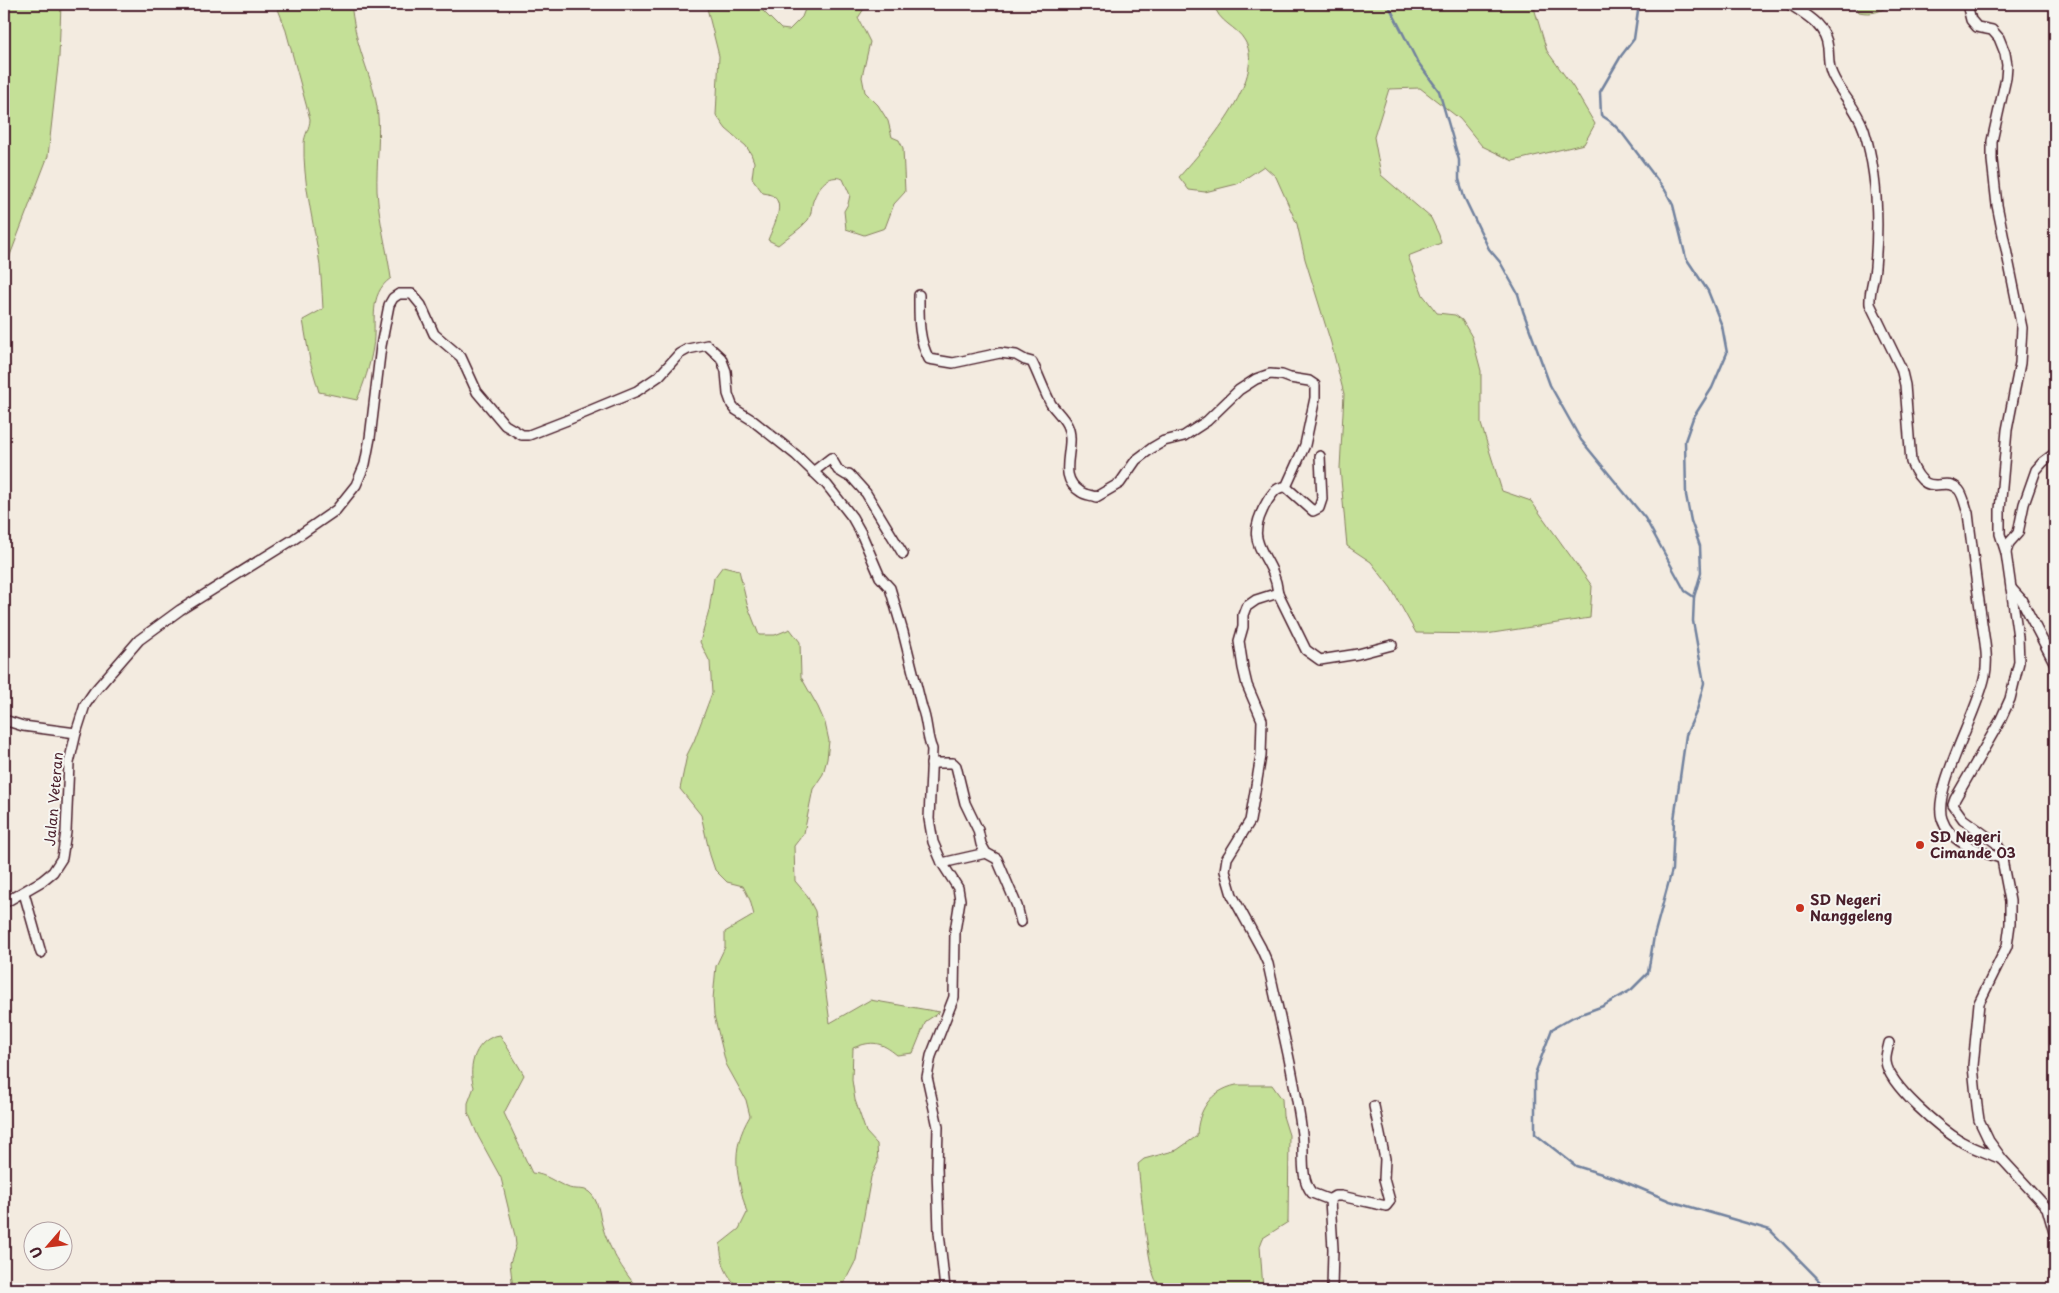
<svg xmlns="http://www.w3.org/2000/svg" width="2059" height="1293" viewBox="0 0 2059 1293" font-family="'Playpen Sans',sans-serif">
<rect width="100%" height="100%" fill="#f3ebe0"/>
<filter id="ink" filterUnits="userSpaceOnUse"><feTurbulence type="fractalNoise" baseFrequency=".02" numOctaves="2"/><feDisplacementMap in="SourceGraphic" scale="10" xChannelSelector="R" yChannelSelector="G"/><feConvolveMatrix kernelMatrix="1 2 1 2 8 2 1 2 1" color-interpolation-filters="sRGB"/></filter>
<g filter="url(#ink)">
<g fill="#c4e097" stroke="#878061">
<polygon points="4,4 61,4 59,57 48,156 4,271"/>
<path d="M276 4H351C353 20 356 37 361 52 367 71 374 88 377 107 381 136 376 163 377 191 379 221 387 249 391 278 367 295 377 323 373 347 370 366 364 383 357 400L319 392 310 361 303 320 323 309C322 290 321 270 318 251 312 216 303 180 304 144 304 135 310 128 310 119L285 27Z"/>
<path d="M706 4H756L781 29 789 30 802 17 807 4H867L858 18 870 42 862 77 865 92 878 105 888 121 892 137 899 140 903 148 905 192 894 204 885 228 864 235 846 229 844 211 848 204 850 195 843 179C828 173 818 187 813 201 811 207 812 214 808 220 800 230 787 237 778 245L768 240C774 224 791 196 763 193L752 178 754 162 751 154 746 146 726 129 716 115 719 56Z"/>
<path d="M1214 4H1534L1535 11 1547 51 1573 87 1595 124 1584 144 1513 161 1482 146 1460 119 1420 88 1389 89 1374 137 1381 175 1431 218 1439 235 1441 243 1408 256 1423 295 1437 313 1455 315 1462 320 1472 337 1481 371V424L1502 491 1531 501 1592 586 1590 618 1486 634 1416 633 1391 588 1371 562 1347 546 1340 468 1344 394 1331 343 1305 259 1297 224 1276 177 1264 166 1237 184 1205 192 1189 190 1179 177C1203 150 1267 79 1245 41 1237 26 1218 23 1214 4Z"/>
<path d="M1853 4H1893C1881 11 1873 15 1859 12Z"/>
<path d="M723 566 739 570 747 604 759 635H775L790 629 800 642 801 677 818 707 825 723 829 741 827 759 823 774 813 789 804 833 794 846 795 881 806 894 815 911 830 1023 870 1000 940 1012 926 1021 913 1053 897 1055C881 1042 873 1040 853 1048L852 1080 855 1100 866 1132 877 1144 878 1162 871 1177 856 1260 841 1289H740C725 1274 722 1265 720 1244L739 1229 747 1213C737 1176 729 1151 750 1116L746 1100 726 1064 714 1015 713 999 716 966 725 947V932L754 915 750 900 743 886 727 882 715 870 710 855 701 815 680 789 687 755 694 741 712 693 710 662 700 642 709 611 714 578Z"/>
<path d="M500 1035 524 1075 504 1113 532 1173C546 1174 554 1182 567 1187 574 1191 583 1187 589 1192 599 1200 599 1214 602 1225 608 1248 623 1270 638 1289H513L510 1263 516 1245 515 1236 501 1178 478 1136 468 1112V1103L474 1087C467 1066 476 1038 500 1035Z"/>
<path d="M1236 1085H1272L1282 1099 1283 1116 1289 1135 1288 1222 1263 1238 1260 1246 1263 1289H1190C1180 1283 1166 1291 1157 1282 1148 1273 1140 1182 1138 1164L1144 1159 1177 1150 1197 1136C1198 1110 1210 1091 1236 1085Z"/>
</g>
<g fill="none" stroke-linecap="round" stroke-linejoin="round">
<g stroke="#72829e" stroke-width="2.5">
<polyline points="1388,4 1417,61 1439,91 1459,160 1459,179 1464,197 1489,249 1500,262 1518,294 1523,311 1550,385 1581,440 1645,518 1685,591 1694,597"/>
<polyline points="1639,4 1634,39 1621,56 1600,92 1601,115 1610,121 1622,133 1665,190 1673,205 1686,258 1708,291 1722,326 1727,353 1712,388 1693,418 1685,441 1686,495 1691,521 1700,546 1701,573 1694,597 1693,621 1704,683 1697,710 1686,735 1674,820 1672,870 1654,936 1648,973 1631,990 1603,1006 1573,1017 1552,1029 1535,1074 1535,1134 1576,1166 1618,1179 1670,1201 1770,1230 1828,1289"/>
</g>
<defs>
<g id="street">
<path d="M1789 4C1806 15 1826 25 1828 48 1829 57 1828 66 1832 74 1841 95 1856 106 1864 130 1878 175 1879 221 1875 267 1874 280 1869 291 1870 304L1901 368 1905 385 1911 462C1928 503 1943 473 1959 490 1964 496 1965 506 1968 513 1972 547 1976 581 1981 615 1983 634 1989 656 1985 675 1979 711 1932 789 1942 819 1950 844 1980 851 2003 859"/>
<polyline points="1967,4 1971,20 1977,27 1992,30 1999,38 2005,53 2007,65 2006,78 1992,141 1992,160 1997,205 2022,328 2020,363 2007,430 2000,510 2000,534 2006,553 2018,637 2019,662 2010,699 2000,721 1955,799 1953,805 1963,819 1996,843 2000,849 2010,901 2010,924 2007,946 1979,1003 1973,1066 1977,1106 1979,1120 1989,1141 2002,1159 2047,1208 2055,1236"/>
<path d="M919 295C919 317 918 339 929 359L953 363 1000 353 1016 355 1025 360 1032 362C1039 376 1044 391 1051 404 1056 411 1063 417 1067 425 1078 446 1054 476 1081 492 1085 495 1091 495 1096 497L1120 483 1136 460 1152 448 1164 441 1184 436 1207 421 1239 390 1256 379 1270 374 1282 375 1290 378 1309 381 1315 385V398L1305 445 1286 487"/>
<path d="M1320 456 1322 499 1319 508 1313 511 1286 487C1277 486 1273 493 1268 500 1239 548 1273 550 1278 593L1256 600 1246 607 1243 615V627L1239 641 1243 668 1247 685 1262 720 1261 756 1250 821 1227 858 1225 871 1232 895 1261 948 1268 964C1280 1020 1295 1077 1302 1134 1305 1152 1299 1178 1312 1193L1330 1200 1333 1249 1332 1289"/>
<polyline points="813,472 831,458 838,470 846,475 849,474 866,493 903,554"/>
<polyline points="2006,552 2009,543 2018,533 2024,504 2036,470 2043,462 2055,453"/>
<polyline points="2011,588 2021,599 2055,664"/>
<polyline points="1278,593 1306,650 1320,660 1358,654 1392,645"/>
<polyline points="4,720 23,726 76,733"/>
<polyline points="931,764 936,763 953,763 956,766 965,803 978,830 981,844 986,853 997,859 1017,906 1021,922"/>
<polyline points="942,863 986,853"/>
<polyline points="24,893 41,953"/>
<path d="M4 903 42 881 53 872 62 858 66 832 69 763 76 733 85 705 94 692 139 640 180 610 294 539 336 510 356 485 365 464 370 438 381 346 389 305 393 298 399 294H412L421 305 434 334 461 357 477 392 505 425 522 435H529L565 421 637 391 659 376 679 354 688 349 707 345 721 358 726 371 728 394 732 405 736 410 752 420 796 455 827 485 852 517 861 533 880 577 890 588 903 632 922 708C928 722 926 736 932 749L929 819 933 842 942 863 958 888 960 900 955 931 954 997 931 1056 927 1077 938 1127 937 1167 939 1232 945 1289"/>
<path d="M1889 1043C1888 1049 1885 1056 1886 1062 1889 1086 1941 1129 1962 1142 1974 1149 1989 1153 2001 1159"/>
<polyline points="1330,1199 1335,1196 1341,1196 1386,1206 1390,1201 1384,1179 1385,1159 1374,1106"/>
</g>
</defs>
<use href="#street" stroke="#4a1f2b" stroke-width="12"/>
<use href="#street" stroke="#f6f6f2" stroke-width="9"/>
</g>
</g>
<g fill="#c8321e" stroke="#f6f6f2" stroke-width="2">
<circle cx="1920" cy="845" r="5"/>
<circle cx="1800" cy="908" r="5"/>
</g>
<g text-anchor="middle" stroke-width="4" stroke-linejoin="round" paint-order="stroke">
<g font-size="14" fill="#4a1f2b" stroke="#f6f6f2">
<text transform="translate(54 799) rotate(-85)" y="5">Jalan Veteran</text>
</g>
<g font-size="14" font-weight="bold" fill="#4a1f2b" stroke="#f6f6f2" text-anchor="start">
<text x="1930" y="842">SD Negeri<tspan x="1930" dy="16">Cimande 03</tspan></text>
<text x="1810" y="905">SD Negeri<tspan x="1810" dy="16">Nanggeleng</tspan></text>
</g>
</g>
<rect width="2059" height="1293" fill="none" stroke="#f6f6f2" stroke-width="20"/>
<rect x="10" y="10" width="2039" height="1273" fill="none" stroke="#4a1f2b" stroke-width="2" filter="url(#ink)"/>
<g transform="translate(48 1246) rotate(242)"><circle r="24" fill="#f6f6f2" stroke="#b1a0a2"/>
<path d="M0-4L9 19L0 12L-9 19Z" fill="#c8321e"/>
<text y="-8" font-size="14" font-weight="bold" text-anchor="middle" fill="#4a1f2b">U</text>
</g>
</svg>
